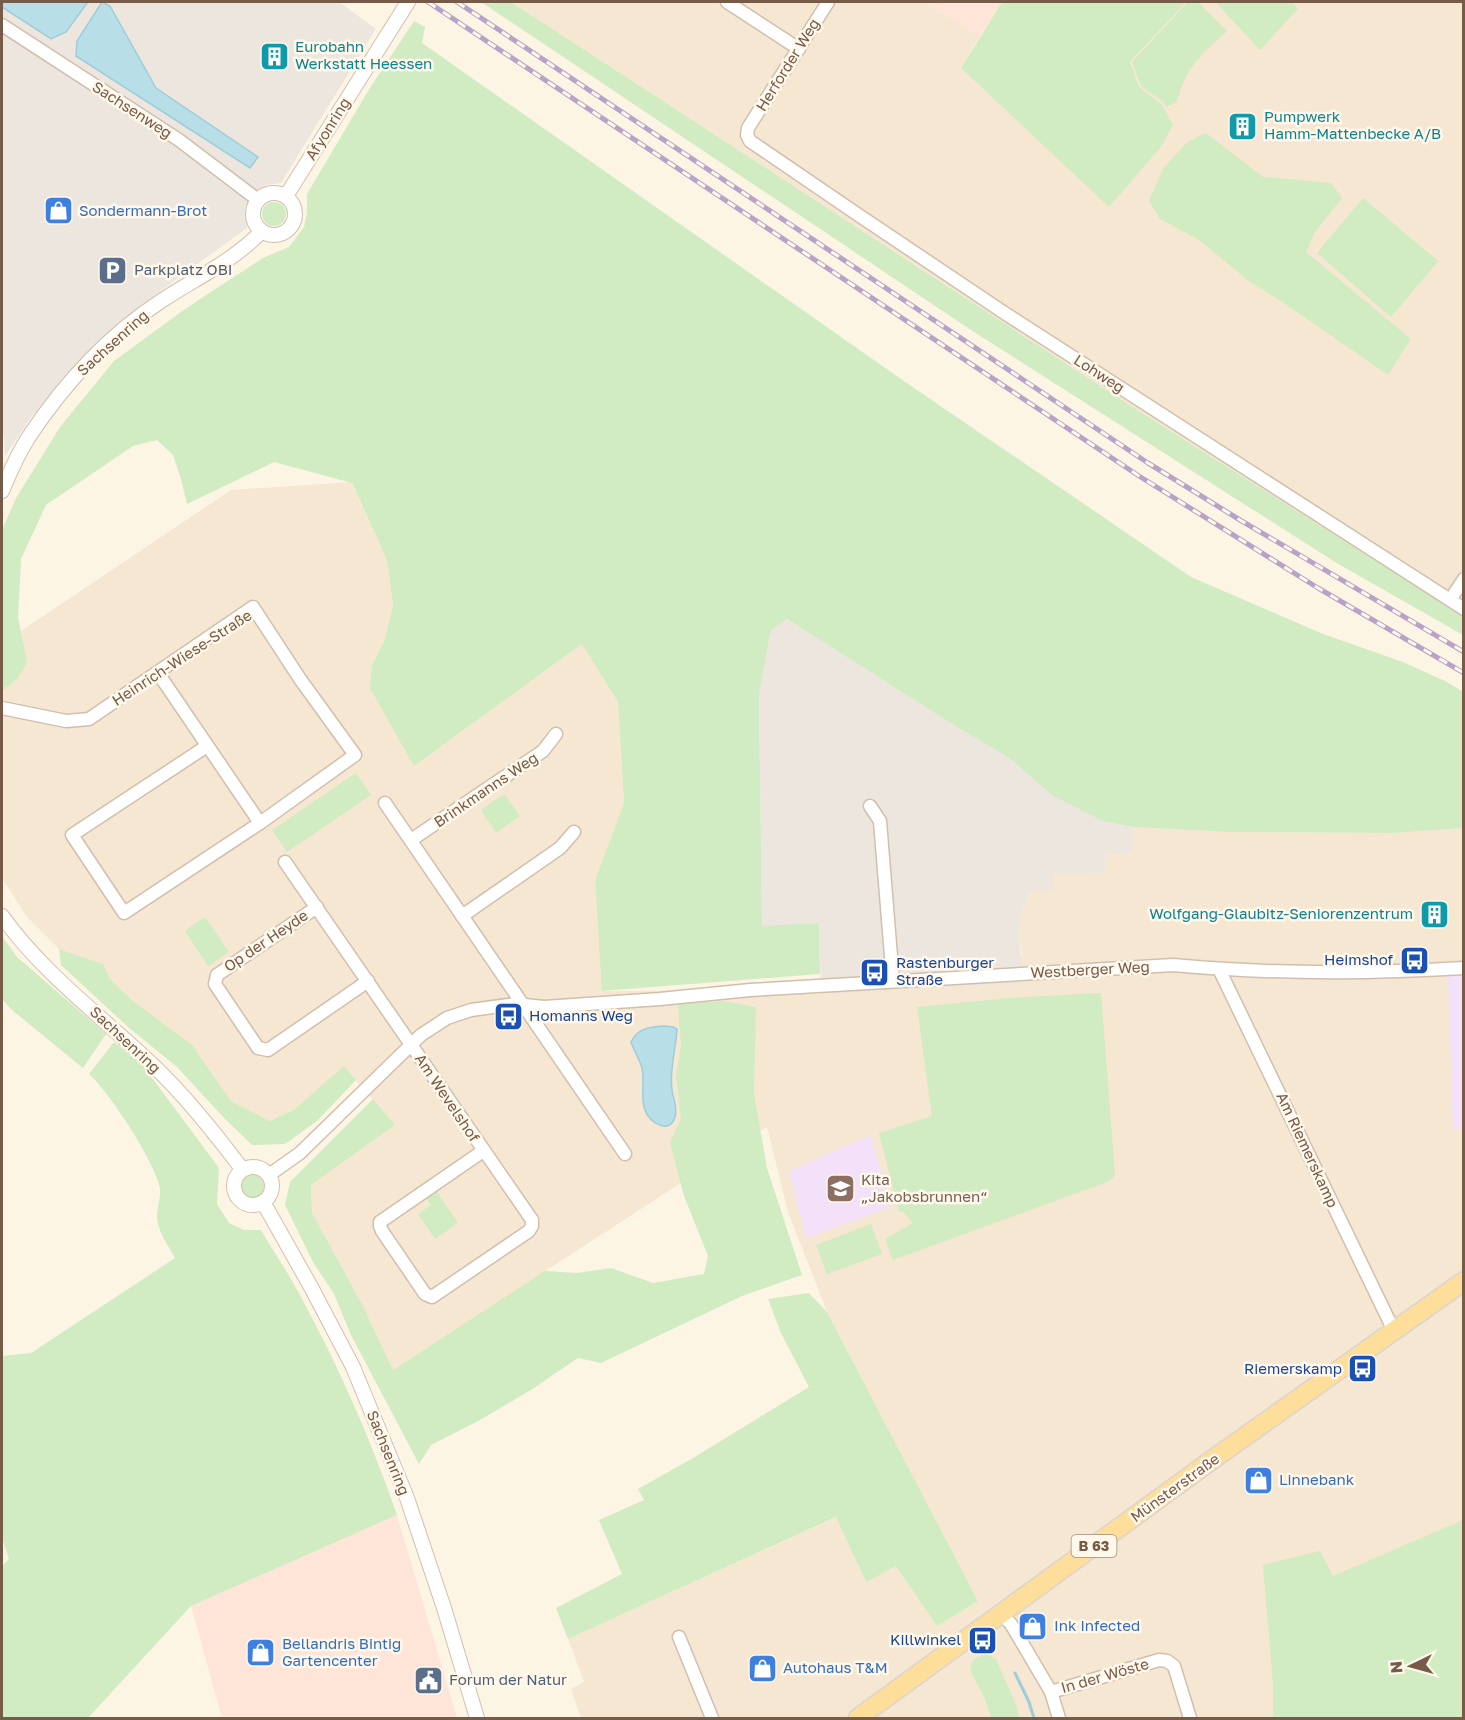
<svg xmlns="http://www.w3.org/2000/svg" width="1465" height="1720" viewBox="0 0 1465 1720" font-family="'Golos Text',sans-serif">
<rect width="100%" height="100%" fill="#fdf5e4"/>
<g fill="#f5e7d2">
<polygon points="511,2 924,2 980,36 961,68 1109,206 1161,147 1173,125 1162,104 1139,87 1130,62 1186,2 1215,2 1260,49 1298,9 1292,2 1463,2 1463,616 1128,404"/>
<polygon points="351,482 387,560 393,605 385,639 372,665 414,766 582,644 618,702 624,803 595,880 603,991 750,990 821,994 1022,956 1019,931 1021,914 1030,892 1054,874 1105,855 1134,853 1133,827 1230,832 1394,833 1463,828 1463,1520 1273,1684 1273,1718 1020,1718 1015,1702 996,1659 970,1670 985,1699 991,1718 581,1718 571,1689 584,1682 568,1639 837,1517 865,1581 896,1566 937,1626 978,1601 827,1312 788,1212 767,1127 393,1370 363,1306 312,1213 311,1184 395,1125 345,1067 295,1109 270,1121 231,1101 192,1045 133,1001 111,980 103,964 59,949 27,917 2,878 2,691 18,678 23,642 21,631 231,490"/>
</g>
<g fill="#fee5d7">
<polygon points="924,2 1002,2 980,36"/>
<polygon points="397,1515 457,1718 222,1718 191,1606"/>
</g>
<g fill="#ece6df">
<polygon points="2,2 339,2 376,29 281,183 266,185 245,207 247,228 141,305 32,416 5,456 4,438 2,435"/>
<polygon points="787,619 952,724 1009,758 1053,796 1102,821 1133,827 1134,853 1105,855 1105,873 1054,874 1054,891 1030,892 1021,914 1019,931 1023,983 821,994 819,923 762,927 759,694 771,630"/>
</g>
<g fill="#f2e1f9">
<polygon points="1463,976 1463,1128 1453,1129 1448,976"/>
<polygon points="871,1135 891,1207 806,1238 789,1171"/>
</g>
<g fill="#d1ebc2">
<polygon points="481,2 511,2 1128,404 1463,616 1463,635 1335,562 974,332"/>
<polygon points="1002,2 1186,2 1130,62 1139,87 1162,104 1173,125 1161,147 1109,207 961,68"/>
<path d="M1188 2H1198L1227 31C1201 54 1185 68 1177 102L1166 107 1163 102 1141 86 1132 62Z"/>
<polygon points="1215,2 1292,2 1298,9 1260,50"/>
<polygon points="414,21 425,27 422,43 898,377 1191,577 1323,634 1403,662 1447,682 1463,692 1463,828 1394,833 1230,832 1133,827 1102,821 1053,796 1009,758 952,724 787,619 771,630 759,694 762,926 819,923 820,974 602,991 595,880 624,803 618,702 582,644 414,766 370,688 372,665 385,639 393,605 387,560 352,483 274,462 187,504 181,479 173,455 157,440 133,446 46,505 21,559 18,617 27,662 18,678 2,691 2,530 16,498 60,427 114,361 185,309 263,258 289,247 304,227 307,213 307,194 368,91"/>
<polygon points="1206,133 1263,177 1331,183 1342,198 1315,232 1306,252 1411,339 1388,375 1281,301 1250,282 1199,240 1160,219 1149,201 1163,169 1186,143"/>
<polygon points="1363,198 1438,261 1391,317 1317,253"/>
<circle cx="274" cy="214" r="12"/>
<polygon points="356,773 371,795 287,852 272,830"/>
<polygon points="504,794 520,816 496,833 481,810"/>
<polygon points="205,917 229,952 208,966 185,931"/>
<polygon points="2,936 17,957 106,1034 83,1068 12,1010 2,999"/>
<polygon points="59,949 103,964 111,980 133,1001 192,1045 231,1101 270,1121 295,1109 344,1066 356,1080 317,1121 285,1144 252,1145 225,1119 177,1067 128,1027 61,965"/>
<polygon points="1101,993 1115,1175 1110,1181 893,1260 885,1239 913,1223 903,1211 899,1212 879,1133 932,1116 917,1007 1009,998"/>
<polygon points="724,1001 756,1007 754,1094 767,1168 802,1275 742,1296 601,1363 578,1358 531,1390 480,1420 431,1445 419,1464 351,1335 334,1294 313,1262 285,1205 290,1182 373,1099 395,1125 311,1185 312,1213 363,1306 393,1370 545,1271 577,1273 611,1268 653,1283 704,1274 708,1256 684,1196 670,1143 681,1119 676,1076 681,1045 678,1004"/>
<path d="M114 1042 144 1067 219 1168 217 1204 229 1223 244 1230H261C274 1252 289 1274 301 1297 339 1367 371 1440 397 1515L191 1606 88 1718H2V1566L9 1559 2 1538V1356L31 1353 175 1258C168 1245 157 1231 157 1216 157 1206 161 1198 160 1188 155 1162 110 1093 89 1074Z"/>
<circle cx="252" cy="1186" r="12"/>
<polygon points="436,1191 458,1223 435,1239 418,1214 431,1205 426,1198"/>
<polygon points="871,1224 882,1254 827,1274 816,1245"/>
<polygon points="809,1293 827,1312 978,1601 937,1626 896,1566 866,1582 836,1517 568,1639 556,1608 622,1574 599,1520 644,1500 638,1489 693,1458 809,1387 781,1333 768,1299"/>
<polygon points="1463,1520 1464,1706 1462,1718 1273,1718 1273,1684 1263,1565 1320,1551 1333,1576"/>
<polygon points="985,1654 996,1659 1015,1702 1020,1718 991,1718 985,1699 970,1670 973,1660"/>
</g>
<g fill="#b8dee7" stroke="#9ecdd9" stroke-width="1.5">
<polygon points="2,2 88,2 66,32 51,39 2,7"/>
<polygon points="102,2 110,6 156,88 258,157 250,168 76,56 77,41"/>
<path d="M664 1026 673 1027 677 1029C676 1050 669 1069 672 1090 673 1098 678 1108 675 1117 670 1135 649 1123 645 1110 640 1097 645 1082 642 1068 640 1060 634 1051 631 1042 638 1028 649 1027 664 1026Z"/>
</g>
<g fill="none" stroke-linecap="round" stroke-linejoin="round">
<polyline stroke="#9ecdd9" stroke-width="3" points="1015,1673 1029,1702 1034,1718"/>
<defs>
<g id="minor">
<polyline points="727,2 799,49"/>
<polyline points="828,2 748,128 747,135 750,141 857,214 1006,314 1464,609"/>
<polyline points="2,25 179,140 258,200"/>
<polyline points="1450,600 1464,579"/>
<polyline points="158,673 260,823"/>
<polyline points="2,708 66,721 89,719 253,607 300,679 355,755 260,823 124,913 72,835 207,746"/>
<polyline points="385,803 625,1154"/>
<polyline points="870,806 880,821 893,981"/>
<polyline points="411,840 543,751 556,734"/>
<polyline points="285,862 532,1220 532,1226 529,1231 432,1297 425,1294 382,1231 380,1226 380,1222 483,1151"/>
<polyline points="317,907 217,975 215,984 258,1048 268,1050 368,981"/>
<polyline points="462,916 560,848 574,832"/>
<polyline points="1219,969 1394,1331"/>
<path d="M269 1175 300 1153 421 1035 447 1018 471 1010 515 1004 544 1007 660 999 750 990 1173 965C1270 974 1367 974 1464 968"/>
<polyline points="1001,1614 1011,1624 1051,1692 1059,1718"/>
<polyline points="679,1637 712,1718"/>
<polyline points="1051,1692 1159,1660 1167,1661 1174,1666 1190,1718"/>
</g>
<g id="tertiary">
<circle cx="274" cy="214" r="21"/>
<polyline points="286,196 408,2"/>
<path d="M2 491C9 474 18 454 28 438 63 385 108 336 161 301 196 278 232 262 262 231"/>
<path d="M2 916C44 975 104 1018 156 1068 188 1099 215 1133 242 1169"/>
<circle cx="253" cy="1186" r="19"/>
<polyline points="263,1202 311,1287 353,1367 407,1498 444,1608 477,1718"/>
</g>
<polyline id="primary" points="858,1718 1216,1457 1464,1281"/>
</defs>
<use href="#minor" stroke="#d1bfad" stroke-width="15"/>
<use href="#tertiary" stroke="#d1bfad" stroke-width="16"/>
<use href="#primary" stroke="#dbd4d0" stroke-width="21"/>
<use href="#minor" stroke="#fff" stroke-width="12"/>
<use href="#tertiary" stroke="#fff" stroke-width="14"/>
<use href="#primary" stroke="#fdde9b" stroke-width="18"/>
<defs>
<g id="rail">
<polyline points="428,2 1139,476 1318,588 1464,673"/>
<polyline points="457,2 1148,463 1240,520 1464,652"/>
</g>
</defs>
<use href="#rail" stroke="#b8a2c7" stroke-width="5"/>
<use href="#rail" stroke="#fff8eb" stroke-width="3" stroke-dasharray="9" stroke-linecap="butt"/>
</g>
<defs>
<symbol id="building-square" viewBox="-11 -11 22 22"><rect x="-9" y="-9" width="18" height="18" rx="4" fill="#0f9aa8" stroke="#fff8eb"/><path d="M-4-6H4V6H1V3H-1V6H-4ZM-2.5-4.3h1.7v1.8h-1.7ZM.8-4.3h1.7v1.8H.8ZM-2.5-1h1.7V.8h-1.7ZM.8-1h1.7V.8H.8Z" fill="#fff"/></symbol>
<symbol id="shop-square" viewBox="-11 -11 22 22"><rect x="-9" y="-9" width="18" height="18" rx="4" fill="#3f7fe0" stroke="#fff8eb"/><path d="M-5-2.5h2.3a2.7 3.5 0 0 1 5.4 0H5L5.5 6h-11ZM-1.5-2.5h3a1.5 2.3 0 0 0-3 0Z" fill="#fff"/></symbol>
<symbol id="parking-square" viewBox="-11 -11 22 22"><rect x="-9" y="-9" width="18" height="18" rx="4" fill="#5c6f8a" stroke="#fff8eb"/><path d="M-3.5-5.5H1a3.5 3.5 0 0 1 0 7H-1V5.5H-3.5ZM-1-3.4V-.6H.8a1.4 1.4 0 0 0 0-2.8Z" fill="#fff"/></symbol>
<symbol id="bus-square" viewBox="-11 -11 22 22"><rect x="-9" y="-9" width="18" height="18" rx="4" fill="#1a4fb4" stroke="#fff8eb"/><path d="M-5-6H5V4H4V6H2V4H-2V6H-4V4H-5ZM-3.5-4V0h7V-4ZM-3.5 1.2v1.5H-2V1.2ZM2 1.2v1.5H3.5V1.2Z" fill="#fff"/></symbol>
<symbol id="school-square" viewBox="-11 -11 22 22"><rect x="-9" y="-9" width="18" height="18" rx="4" fill="#8d6e63" stroke="#fff8eb"/><path d="M0-5L7-2L0 1L-7-2ZM-4 1L0 2.5L4 1V4Q0 6-4 4Z" fill="#fff"/></symbol>
<symbol id="civic-square" viewBox="-11 -11 22 22"><rect x="-9" y="-9" width="18" height="18" rx="4" fill="#5c6f8a" stroke="#fff8eb"/><path d="M-.6-6.5H3V-4.5H.6V-3L4-1V1h2V6H-6V1h2V-1L-.6-3ZM-1.2 2.5V6h2.4V2.5Z" fill="#fff"/></symbol>
</defs>
<g fill-rule="evenodd">
<use href="#building-square" x="258" y="40" width="33" height="33"/>
<use href="#building-square" x="1226" y="110" width="33" height="33"/>
<use href="#shop-square" x="42" y="194" width="33" height="33"/>
<use href="#parking-square" x="96" y="254" width="33" height="33"/>
<use href="#building-square" x="1418" y="898" width="33" height="33"/>
<use href="#bus-square" x="1398" y="944" width="33" height="33"/>
<use href="#bus-square" x="858" y="956" width="33" height="33"/>
<use href="#bus-square" x="492" y="1000" width="33" height="33"/>
<use href="#school-square" x="824" y="1172" width="33" height="33"/>
<use href="#bus-square" x="1346" y="1352" width="33" height="33"/>
<use href="#shop-square" x="1242" y="1464" width="33" height="33"/>
<use href="#shop-square" x="1016" y="1610" width="33" height="33"/>
<use href="#bus-square" x="966" y="1624" width="33" height="33"/>
<use href="#shop-square" x="244" y="1636" width="33" height="33"/>
<use href="#shop-square" x="746" y="1652" width="33" height="33"/>
<use href="#civic-square" x="412" y="1664" width="33" height="33"/>
</g>
<g text-anchor="middle" stroke-width="5" stroke-linejoin="round" paint-order="stroke">
<rect fill="#fff8eb" stroke="#9f8a7a" stroke-width="1.5" x="1071.5" y="1535" width="45" height="22" rx="4.5"/>
<g font-size="14" font-weight="bold" fill="#765b49">
<text x="1094" y="1551">B 63</text>
</g>
<g font-size="15" fill="#0d838f" stroke="#fff8eb" text-anchor="start">
<text x="295" y="52">Eurobahn<tspan x="295" dy="17">Werkstatt Heessen</tspan></text>
<text x="1264" y="122">Pumpwerk<tspan x="1264" dy="17">Hamm-Mattenbecke A/B</tspan></text>
<text x="1413" y="919" text-anchor="end">Wolfgang-Glaubitz-Seniorenzentrum</text>
</g>
<g font-size="15" fill="#765b49" stroke="#fff8eb">
<text transform="translate(788 65) rotate(-58)" y="5">Herforder Weg</text>
<text transform="translate(132 110) rotate(33)" y="5">Sachsenweg</text>
<text transform="translate(328 129) rotate(-58)" y="5">Afyonring</text>
<text transform="translate(113 343) rotate(-42)" y="5">Sachsenring</text>
<text transform="translate(1099 374) rotate(33)" y="5">Lohweg</text>
<text transform="translate(182 658) rotate(-33)" y="5">Heinrich-Wiese-Straße</text>
<text transform="translate(486 790) rotate(-34)" y="5">Brinkmanns Weg</text>
<text transform="translate(266 941) rotate(-34)" y="5">Op der Heyde</text>
<text transform="translate(1090 970) rotate(-3)" y="5">Westberger Weg</text>
<text transform="translate(125 1040) rotate(43)" y="5">Sachsenring</text>
<text transform="translate(447 1098) rotate(56)" y="5">Am Wevelshof</text>
<text transform="translate(1307 1150) rotate(65)" y="5">Am Riemerskamp</text>
<text transform="translate(388 1453) rotate(68)" y="5">Sachsenring</text>
<text transform="translate(1175 1488) rotate(-36)" y="5">Münsterstraße</text>
<text transform="translate(1105 1676) rotate(-16)" y="5">In der Wöste</text>
</g>
<g font-size="15" fill="#366cbe" stroke="#fff8eb" text-anchor="start">
<text x="79" y="216">Sondermann-Brot</text>
<text x="1279" y="1485">Linnebank</text>
<text x="1054" y="1631">Ink Infected</text>
<text x="282" y="1649">Bellandris Bintig<tspan x="282" dy="17">Gartencenter</tspan></text>
<text x="783" y="1673">Autohaus T&amp;M</text>
</g>
<g font-size="15" fill="#4e5e75" stroke="#fff8eb" text-anchor="start">
<text x="134" y="275">Parkplatz OBI</text>
<text x="449" y="1685">Forum der Natur</text>
</g>
<g font-size="15" fill="#164399" stroke="#fff8eb" text-anchor="end">
<text x="1393" y="965">Heimshof</text>
<text x="896" y="968" text-anchor="start">Rastenburger<tspan x="896" dy="17">Straße</tspan></text>
<text x="529" y="1021" text-anchor="start">Homanns Weg</text>
<text x="1342" y="1374">Riemerskamp</text>
<text x="961" y="1645">Killwinkel</text>
</g>
<g font-size="15" fill="#785e54" stroke="#fff8eb" text-anchor="start">
<text x="861" y="1185">Kita<tspan x="861" dy="17">„Jakobsbrunnen“</tspan></text>
</g>
</g>
<rect width="1465" height="1720" fill="none" stroke="#765b49" stroke-width="6"/>
<g transform="translate(1411 1666) rotate(265)" stroke="#fff8eb" stroke-width="4.5" paint-order="stroke">
<path d="M0-4.5L10 22L0 15L-10 22Z" fill="#765b49"/>
<text y="-9" font-size="16" font-weight="bold" text-anchor="middle" fill="#765b49">N</text>
</g>
</svg>
